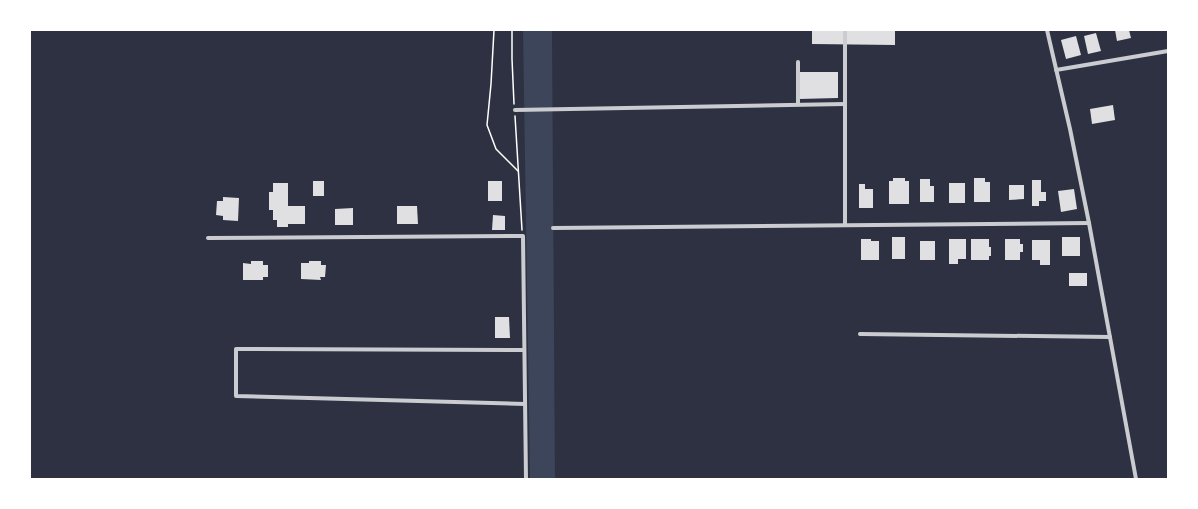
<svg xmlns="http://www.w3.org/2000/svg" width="1198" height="509" viewBox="0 0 1198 509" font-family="'PT Sans',sans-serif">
<rect width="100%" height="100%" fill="#2d3142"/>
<polygon fill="#3c4559" points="523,30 552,30 555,479 530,479"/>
<g fill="#e0e0e3">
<polygon points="812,30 895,30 895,45 812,44"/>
<polygon points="1115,30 1129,30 1131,38 1117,41"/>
<polygon points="1096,33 1101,51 1088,54 1084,36"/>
<polygon points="1076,36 1081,55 1066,59 1061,40"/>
<polygon points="799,72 838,72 838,98 799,99"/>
<polygon points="1113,105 1115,120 1092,124 1090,109"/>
<polygon points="893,178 905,178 905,181 909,181 909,204 889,204 889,181 893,181"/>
<polygon points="974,178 985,178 985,182 990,182 990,202 974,202"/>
<polygon points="920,179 930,179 930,186 934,186 934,202 920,202"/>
<polygon points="1032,180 1041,180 1041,192 1046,192 1046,201 1039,201 1039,206 1032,206"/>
<rect x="313" y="181" width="11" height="15"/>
<rect x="488" y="181" width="14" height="20"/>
<polygon points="273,183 288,183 288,206 305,206 305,224 288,224 288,227 277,227 277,220 273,220 273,210 269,210 269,192 273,192"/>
<rect x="949" y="183" width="16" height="20"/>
<polygon points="859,184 865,184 865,189 873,189 873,208 859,208"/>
<polygon points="1009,185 1024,185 1024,199 1009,200"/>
<polygon points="1074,189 1077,209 1061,212 1058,191"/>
<polygon points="223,197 239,198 238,221 223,220 223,216 216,215 217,201 223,201"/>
<polygon points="397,206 417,206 418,224 397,224"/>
<polygon points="353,208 353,225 335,225 335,209"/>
<polygon points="493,215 505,216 505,230 492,230"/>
<rect x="892" y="237" width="13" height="22"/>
<rect x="1062" y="237" width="18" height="19"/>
<polygon points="861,239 871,239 871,241 879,241 879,260 861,260"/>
<polygon points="949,239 966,239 966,259 958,259 958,264 949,264"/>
<polygon points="971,239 989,239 989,247 991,247 991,256 989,256 989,260 971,260"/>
<polygon points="1005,239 1020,239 1020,244 1023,244 1023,252 1020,252 1020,260 1005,260"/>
<polygon points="1032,240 1050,240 1050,265 1040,265 1040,260 1032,260"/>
<rect x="920" y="241" width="15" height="19"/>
<polygon points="251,261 263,261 263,265 268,265 268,277 263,277 263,280 243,280 243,263 251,264"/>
<polygon points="309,261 321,261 321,265 326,265 325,277 320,277 321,280 301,279 301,263 309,263"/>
<rect x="1069" y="273" width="18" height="13"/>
<polygon points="495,317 509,317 510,338 495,338"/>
</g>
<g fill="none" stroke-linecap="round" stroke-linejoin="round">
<g stroke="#fff" stroke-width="1.5">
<polyline points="494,30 491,84 487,125 496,149 518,171"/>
<polyline points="512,30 512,59 514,104"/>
<polyline points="515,116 522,230"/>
</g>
<g stroke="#caccd0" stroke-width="4">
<polyline points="1047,30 1070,129 1089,223 1136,479"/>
<polyline points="798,62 798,104"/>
<polyline points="1056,70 1168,51"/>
<polyline points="515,110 845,104"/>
<polyline points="845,225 845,30"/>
<polyline points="553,228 1089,223"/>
<polyline points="208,238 523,236 526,479"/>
<polyline points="860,334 1110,337"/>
<polyline points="524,350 236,349 236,396 525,404"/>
</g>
</g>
<rect width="1198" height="509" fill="none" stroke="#ffffff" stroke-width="62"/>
</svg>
